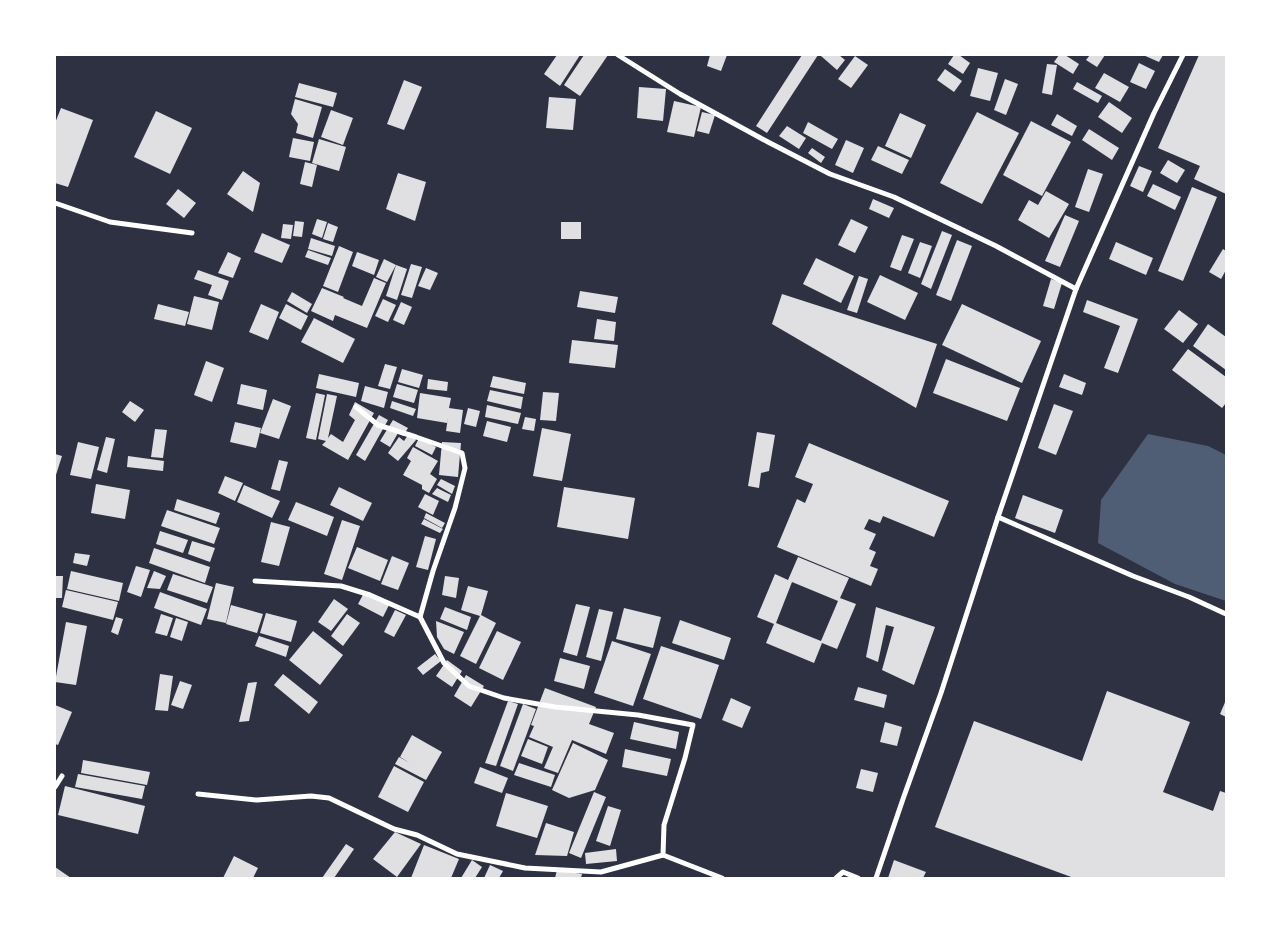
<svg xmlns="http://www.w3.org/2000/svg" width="1281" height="933" viewBox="0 0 1281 933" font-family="'Source Sans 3',sans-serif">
<rect width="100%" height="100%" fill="#2d3142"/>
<polygon fill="#4f5d75" points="1148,434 1208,446 1226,455 1226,601 1175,584 1098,543 1101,500"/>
<g fill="#e0e0e3" fill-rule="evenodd">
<polygon points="557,55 580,55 560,86 544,74"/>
<polygon points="584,55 608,55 580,96 564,85"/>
<polygon points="710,55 727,55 721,71 707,66"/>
<polygon points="802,55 818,55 767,133 756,126"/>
<polygon points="822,55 839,55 845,60 837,70 821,56"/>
<polygon points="954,55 959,55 970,63 963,74 948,64"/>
<polygon points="1059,55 1065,55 1079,64 1073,74 1054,62"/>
<polygon points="1090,55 1105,55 1097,67 1086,60"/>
<polygon points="1143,55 1163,55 1159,62"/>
<polygon points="1199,55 1226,55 1226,194 1194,179 1200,166 1158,148"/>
<polygon points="855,56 868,65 851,88 838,79"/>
<polygon points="1139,63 1155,71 1146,89 1130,82"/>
<polygon points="1047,64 1057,65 1052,95 1042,93"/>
<polygon points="978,68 998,73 990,101 970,96"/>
<polygon points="945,69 962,81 954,92 937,80"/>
<polygon points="1104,73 1129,87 1120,102 1095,88"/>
<polygon points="1005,79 1018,84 1006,115 994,110"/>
<polygon points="404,80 422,87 404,130 387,124"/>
<polygon points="1077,82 1102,96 1098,103 1073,89"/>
<polygon points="299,83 337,93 333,107 295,97"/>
<polygon points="639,87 666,89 663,121 637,118"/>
<polygon points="549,97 576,99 573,130 546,128"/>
<polygon points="295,99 322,107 313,138 296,133 298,124 291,114"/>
<polygon points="674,101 701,107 694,137 667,132"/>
<polygon points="1109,102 1132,118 1122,133 1098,117"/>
<polygon points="61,108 93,120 68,187 55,183 55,123"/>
<polygon points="331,110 353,118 343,145 321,137"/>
<polygon points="156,111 192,128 170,174 134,157"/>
<polygon points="702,112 715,115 709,134 697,131"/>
<polygon points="977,112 1019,133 982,204 940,183"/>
<polygon points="900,113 926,125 911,158 885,146"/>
<polygon points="1057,114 1077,126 1072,136 1051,125"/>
<polygon points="1031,121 1071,142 1042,196 1003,175"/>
<polygon points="808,122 838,139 832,149 803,133"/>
<polygon points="787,126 806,138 799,149 779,136"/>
<polygon points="1089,129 1119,148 1112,160 1082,140"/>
<polygon points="293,138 314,142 310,161 289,157"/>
<polygon points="319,139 346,147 339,171 312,163"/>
<polygon points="846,140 864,148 853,173 835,165"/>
<polygon points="878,146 909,160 902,174 871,160"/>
<polygon points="812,148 825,157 821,163 808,153"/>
<polygon points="1168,160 1185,170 1177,183 1160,173"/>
<polygon points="305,162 317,165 312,187 300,184"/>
<polygon points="1139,166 1152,171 1143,192 1130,186"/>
<polygon points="1088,169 1103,174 1089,212 1075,207"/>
<polygon points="243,171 260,183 253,212 227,194"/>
<polygon points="398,173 426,182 415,221 386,209"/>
<polygon points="1153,184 1181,197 1175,210 1147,196"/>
<polygon points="1192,187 1217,197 1183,281 1158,271"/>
<polygon points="178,189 196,203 184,218 166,204"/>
<polygon points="1046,191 1069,204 1049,238 1018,220 1029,200 1038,205"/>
<polygon points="873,199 894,208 889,218 869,209"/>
<polygon points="1065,215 1079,221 1060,267 1045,261"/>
<polygon points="317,219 327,222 322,238 312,234"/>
<polygon points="851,219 868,227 855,253 838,245"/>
<polygon points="295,221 304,222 302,237 293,236"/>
<rect x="561" y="222" width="20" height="17"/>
<polygon points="328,223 338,227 333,242 323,239"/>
<polygon points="283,224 293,225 291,239 281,238"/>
<polygon points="942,231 952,235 931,289 921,284"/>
<polygon points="262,233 290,245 282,263 254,252"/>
<polygon points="902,235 914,239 901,271 890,267"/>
<polygon points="311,238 335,246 332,256 308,249"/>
<polygon points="957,240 972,246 951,301 936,295"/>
<polygon points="920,242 932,246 920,278 908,273"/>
<polygon points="1116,242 1153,258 1146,275 1109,259"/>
<polygon points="339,246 353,252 338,292 323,286"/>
<polygon points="1223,249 1226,251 1226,270 1221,279 1209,272"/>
<polygon points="308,250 331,258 328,265 305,257"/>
<polygon points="228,252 241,258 233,278 218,273"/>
<polygon points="357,252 379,260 374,275 352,266"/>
<polygon points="816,258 854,276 841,303 803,284"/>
<polygon points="384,259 396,265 387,282 376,277"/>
<polygon points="411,264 422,267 412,298 401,295"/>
<polygon points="396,265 407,269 397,300 386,296"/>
<polygon points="426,268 438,273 430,290 418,286"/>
<polygon points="198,270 229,281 222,300 208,295 212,285 194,279"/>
<polygon points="880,275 918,293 905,320 867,302"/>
<polygon points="859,276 868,279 857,313 847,310"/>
<polygon points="374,278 386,283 367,328 335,315 333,321 311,311 322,288 344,297 343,298 362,306"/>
<polygon points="1051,279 1062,283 1054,309 1043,306"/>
<polygon points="580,291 618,297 615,313 577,307"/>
<polygon points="292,292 312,304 307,313 287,301"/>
<polygon points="782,294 937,344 916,408 772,324"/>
<polygon points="194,296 219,302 212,330 187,324"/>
<polygon points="383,299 396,305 388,322 375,316"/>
<polygon points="1087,300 1138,319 1118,373 1104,368 1120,326 1083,312"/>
<polygon points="401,302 412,307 404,325 393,320"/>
<polygon points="158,304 189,312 185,326 154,319"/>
<polygon points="261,304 279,312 268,340 249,332"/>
<polygon points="286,304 308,316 301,330 279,318"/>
<polygon points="962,304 1041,341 1022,383 942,345"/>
<polygon points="1179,310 1198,324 1183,343 1164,329"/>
<polygon points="314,318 355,339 343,363 301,342"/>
<polygon points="597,319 616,322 614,341 594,339"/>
<polygon points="1208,324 1226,337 1226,370 1193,346"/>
<polygon points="572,340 618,345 615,368 569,363"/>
<polygon points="1188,349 1226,377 1226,403 1222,408 1172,370"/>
<polygon points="946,359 1020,388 1007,421 933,393"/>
<polygon points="206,361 224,368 212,402 194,395"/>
<polygon points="385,364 397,367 390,389 378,386"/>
<polygon points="402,369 423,375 419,388 398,382"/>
<polygon points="319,374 359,383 356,397 316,388"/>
<polygon points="1064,374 1086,383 1082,395 1059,387"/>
<polygon points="493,376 526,383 524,394 490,387"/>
<polygon points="428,379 448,382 447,391 427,389"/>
<polygon points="241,384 267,390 263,410 237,404"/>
<polygon points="397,384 418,390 414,403 393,397"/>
<polygon points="365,386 388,392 384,408 361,401"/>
<polygon points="490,390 523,397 521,409 487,401"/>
<polygon points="543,392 559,393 556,421 540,420"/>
<polygon points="316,393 325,395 316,440 306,438"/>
<polygon points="420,393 451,398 449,408 463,410 460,433 446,431 448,417 447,423 417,418"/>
<polygon points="327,394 337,396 328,438 331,434 343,442 355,420 349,415 355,402 374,413 348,460 322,445 326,441 318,439"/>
<polygon points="273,399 291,406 279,439 260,433"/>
<polygon points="130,401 144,410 135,422 122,412"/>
<polygon points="392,401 416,409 413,416 390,408"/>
<polygon points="1054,404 1073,411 1056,455 1038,448"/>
<polygon points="487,405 521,413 518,424 485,417"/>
<polygon points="468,408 480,411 476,427 464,424"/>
<polygon points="379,415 388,420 365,461 356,455"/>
<polygon points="525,417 536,419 534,431 522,429"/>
<polygon points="393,420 408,428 403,436 398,433 390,447 380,441"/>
<polygon points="487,421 511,427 507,442 483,436"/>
<polygon points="235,422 261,428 256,448 230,442"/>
<polygon points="542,428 571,434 562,481 533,476"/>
<polygon points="155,429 167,430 163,458 151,457"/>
<polygon points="410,432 416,440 398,461 388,453 399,437 404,441"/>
<polygon points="757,432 775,435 769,471 761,473 759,488 748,486"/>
<polygon points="106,437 115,439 107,473 97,470"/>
<polygon points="419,438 436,447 432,455 415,446"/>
<polygon points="78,442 99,447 91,479 70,475"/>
<polygon points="442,442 461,443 458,477 439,475"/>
<polygon points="809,443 949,501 934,537 883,516 880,523 869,519 864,529 876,534 869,549 876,552 870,566 878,569 871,586 777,547 797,499 805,503 813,484 795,477"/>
<polygon points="413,447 438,461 430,474 437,479 429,493 422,489 422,485 403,475 411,461 407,458"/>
<polygon points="55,454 62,456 55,478"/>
<polygon points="128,456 164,461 163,471 127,467"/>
<polygon points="279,460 288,462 280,491 271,489"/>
<polygon points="225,476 243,483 235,501 218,493"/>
<polygon points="441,479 455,486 452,494 437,485"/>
<polygon points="96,484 130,490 125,519 91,513"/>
<polygon points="244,485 280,501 272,518 237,502"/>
<polygon points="339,487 372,503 363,521 330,505"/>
<polygon points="564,487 635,498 628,539 557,527"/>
<polygon points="437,488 451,495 448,502 432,494"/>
<polygon points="425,494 439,501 433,515 418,507"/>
<polygon points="1023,495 1063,510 1055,533 1015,518"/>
<polygon points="177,499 220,513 216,524 174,510"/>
<polygon points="296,502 334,517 327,536 288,520"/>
<polygon points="167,510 220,528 214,544 161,526"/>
<polygon points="426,513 445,523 442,528 424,518"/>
<polygon points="424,519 443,529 440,533 421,524"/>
<polygon points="342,520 360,526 342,580 324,574"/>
<polygon points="271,522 290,527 279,566 261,562"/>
<polygon points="160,531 188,540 183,553 156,544"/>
<polygon points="425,536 436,539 428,570 416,567"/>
<polygon points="192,541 215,548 210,562 188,554"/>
<polygon points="357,547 388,560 380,581 348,568"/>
<polygon points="154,548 210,567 205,583 149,563"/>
<polygon points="75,553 90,555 87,566 73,563"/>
<polygon points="392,556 409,563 398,590 381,584"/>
<path d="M798 557 849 578 840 598 856 604 837 649 822 643 814 663 766 643 774 624 757 617 775 574 788 580ZM792 582 838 601 821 641 776 623Z"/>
<polygon points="136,566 150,570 141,597 127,592"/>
<polygon points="71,571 123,583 119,601 67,589"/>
<polygon points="154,571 166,576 160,589 147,588"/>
<polygon points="173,574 213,587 207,603 167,590"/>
<polygon points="55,576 63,576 62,598 55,598"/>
<polygon points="445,576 459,578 456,598 442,595"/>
<polygon points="216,583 234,587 226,623 207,619"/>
<polygon points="468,586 488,591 481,615 496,623 476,664 460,656 480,616 461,610"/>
<polygon points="66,590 118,602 113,620 62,607"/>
<polygon points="365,591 390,603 383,617 358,604"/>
<polygon points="160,592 207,609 201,625 154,608"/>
<polygon points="334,599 348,609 331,631 318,622"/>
<polygon points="576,604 590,607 577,656 563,652"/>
<polygon points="231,605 263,614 257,633 226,624"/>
<polygon points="445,607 471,617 467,630 440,619"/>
<polygon points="876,607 935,627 914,685 882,670 894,627 886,625 878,662 866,657"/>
<polygon points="624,608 661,617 653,648 616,639"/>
<polygon points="599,609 613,612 601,661 586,657"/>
<polygon points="395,610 406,615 394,637 384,632"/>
<polygon points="266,613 297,621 291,642 260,633"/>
<polygon points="161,614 173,618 167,636 155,633"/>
<polygon points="347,614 360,623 343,646 331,636"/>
<polygon points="116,617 123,619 118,635 111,632"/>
<polygon points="176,618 188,622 182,641 170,637"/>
<polygon points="680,620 731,638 724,660 672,643"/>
<polygon points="436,621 464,632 454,654 444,649 437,637"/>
<polygon points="66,622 87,626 76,685 55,682"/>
<polygon points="313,631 343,655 320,685 289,660"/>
<polygon points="497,631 521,642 503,680 479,668"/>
<polygon points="259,636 289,646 286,657 255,646"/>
<polygon points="612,641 651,654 633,706 594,693"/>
<polygon points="661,646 719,665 701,719 643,699"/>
<polygon points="435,654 441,661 423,675 417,668"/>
<polygon points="560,658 590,666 584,689 554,681"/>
<polygon points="447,660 462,671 452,687 436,676"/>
<polygon points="160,674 173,676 168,711 155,710"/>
<polygon points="283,674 318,702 309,714 274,685"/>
<polygon points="466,675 484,686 471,707 454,696"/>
<polygon points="180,681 192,685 183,709 171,705"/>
<polygon points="257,682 249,721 239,722 248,683"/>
<polygon points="858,687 887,695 884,708 854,700"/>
<polygon points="545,688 596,707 589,724 614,733 606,754 572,740 558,773 544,768 553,747 529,737 534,726 531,725"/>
<polygon points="1107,691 1190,722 1163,792 1213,811 1220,791 1226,793 1226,878 1074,878 935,827 974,721 1082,761"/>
<polygon points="731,698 751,707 742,728 722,720"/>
<polygon points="1226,700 1226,717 1220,714"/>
<polygon points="508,701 518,704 496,766 485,763"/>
<polygon points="523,704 536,709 513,771 500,766"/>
<polygon points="55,705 72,712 58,745 55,744"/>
<polygon points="634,722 679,732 676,749 630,739"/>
<polygon points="885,722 902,727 897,746 880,742"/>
<polygon points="412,735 442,752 426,780 395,764 399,757 410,763 400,757"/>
<polygon points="528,739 548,747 542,764 521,756"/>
<polygon points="573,743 608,760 595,790 569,798 552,790"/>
<polygon points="625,749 671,759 667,776 622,767"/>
<polygon points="83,760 150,772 147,785 81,773"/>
<polygon points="519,763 555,775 551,787 514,775"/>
<polygon points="394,766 424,782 408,812 378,797"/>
<polygon points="480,767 508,778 502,793 474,783"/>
<polygon points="861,769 878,773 873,792 856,788"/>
<polygon points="78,774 145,786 142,799 75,787"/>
<polygon points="65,786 145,806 138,834 58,815"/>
<polygon points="594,792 606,797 581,858 569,853"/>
<polygon points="506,793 548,806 537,838 496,826"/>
<polygon points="608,806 621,810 610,846 596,841"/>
<polygon points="546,823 574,832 567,856 535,855"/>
<polygon points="395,832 421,844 397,877 373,859"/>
<polygon points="346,844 354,849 334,878 322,878"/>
<polygon points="424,845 459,859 451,878 411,878"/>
<polygon points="616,849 617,861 586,864 585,853"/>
<polygon points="234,856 258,868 253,878 223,878"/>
<polygon points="472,860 482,867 475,878 461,878"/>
<polygon points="894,860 926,872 923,878 888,878"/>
<polygon points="490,865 503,871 499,878 484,878"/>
<polygon points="55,867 71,878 55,878"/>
<polygon points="557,870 582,874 581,878 555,878"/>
</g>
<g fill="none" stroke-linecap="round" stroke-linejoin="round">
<g stroke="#fff" stroke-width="5">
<polyline points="618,55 680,94 768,142 830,174 894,197 996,246 1076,289"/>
<polyline points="55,203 110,222 192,233"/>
<polyline points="356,407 378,425 416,437 462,453 465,468 455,508 433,571 420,617"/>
<polyline points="998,517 1133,576 1189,597 1226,614"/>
<polyline points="255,581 341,586 370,595 420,617 444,663 469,686 504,698 555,707 638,715 693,725 685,758 664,825 663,855"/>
<polyline points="55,787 62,776"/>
<polyline points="198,794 257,800 311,796 329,798 394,829 417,835 457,854 525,868 601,872 663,855 722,878"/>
<polyline points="836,878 843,872 858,878"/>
<polyline points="876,878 903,799 941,693 998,517 1076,289 1154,113 1183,55"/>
</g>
</g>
<rect width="1281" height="933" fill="none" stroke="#ffffff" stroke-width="112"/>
</svg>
